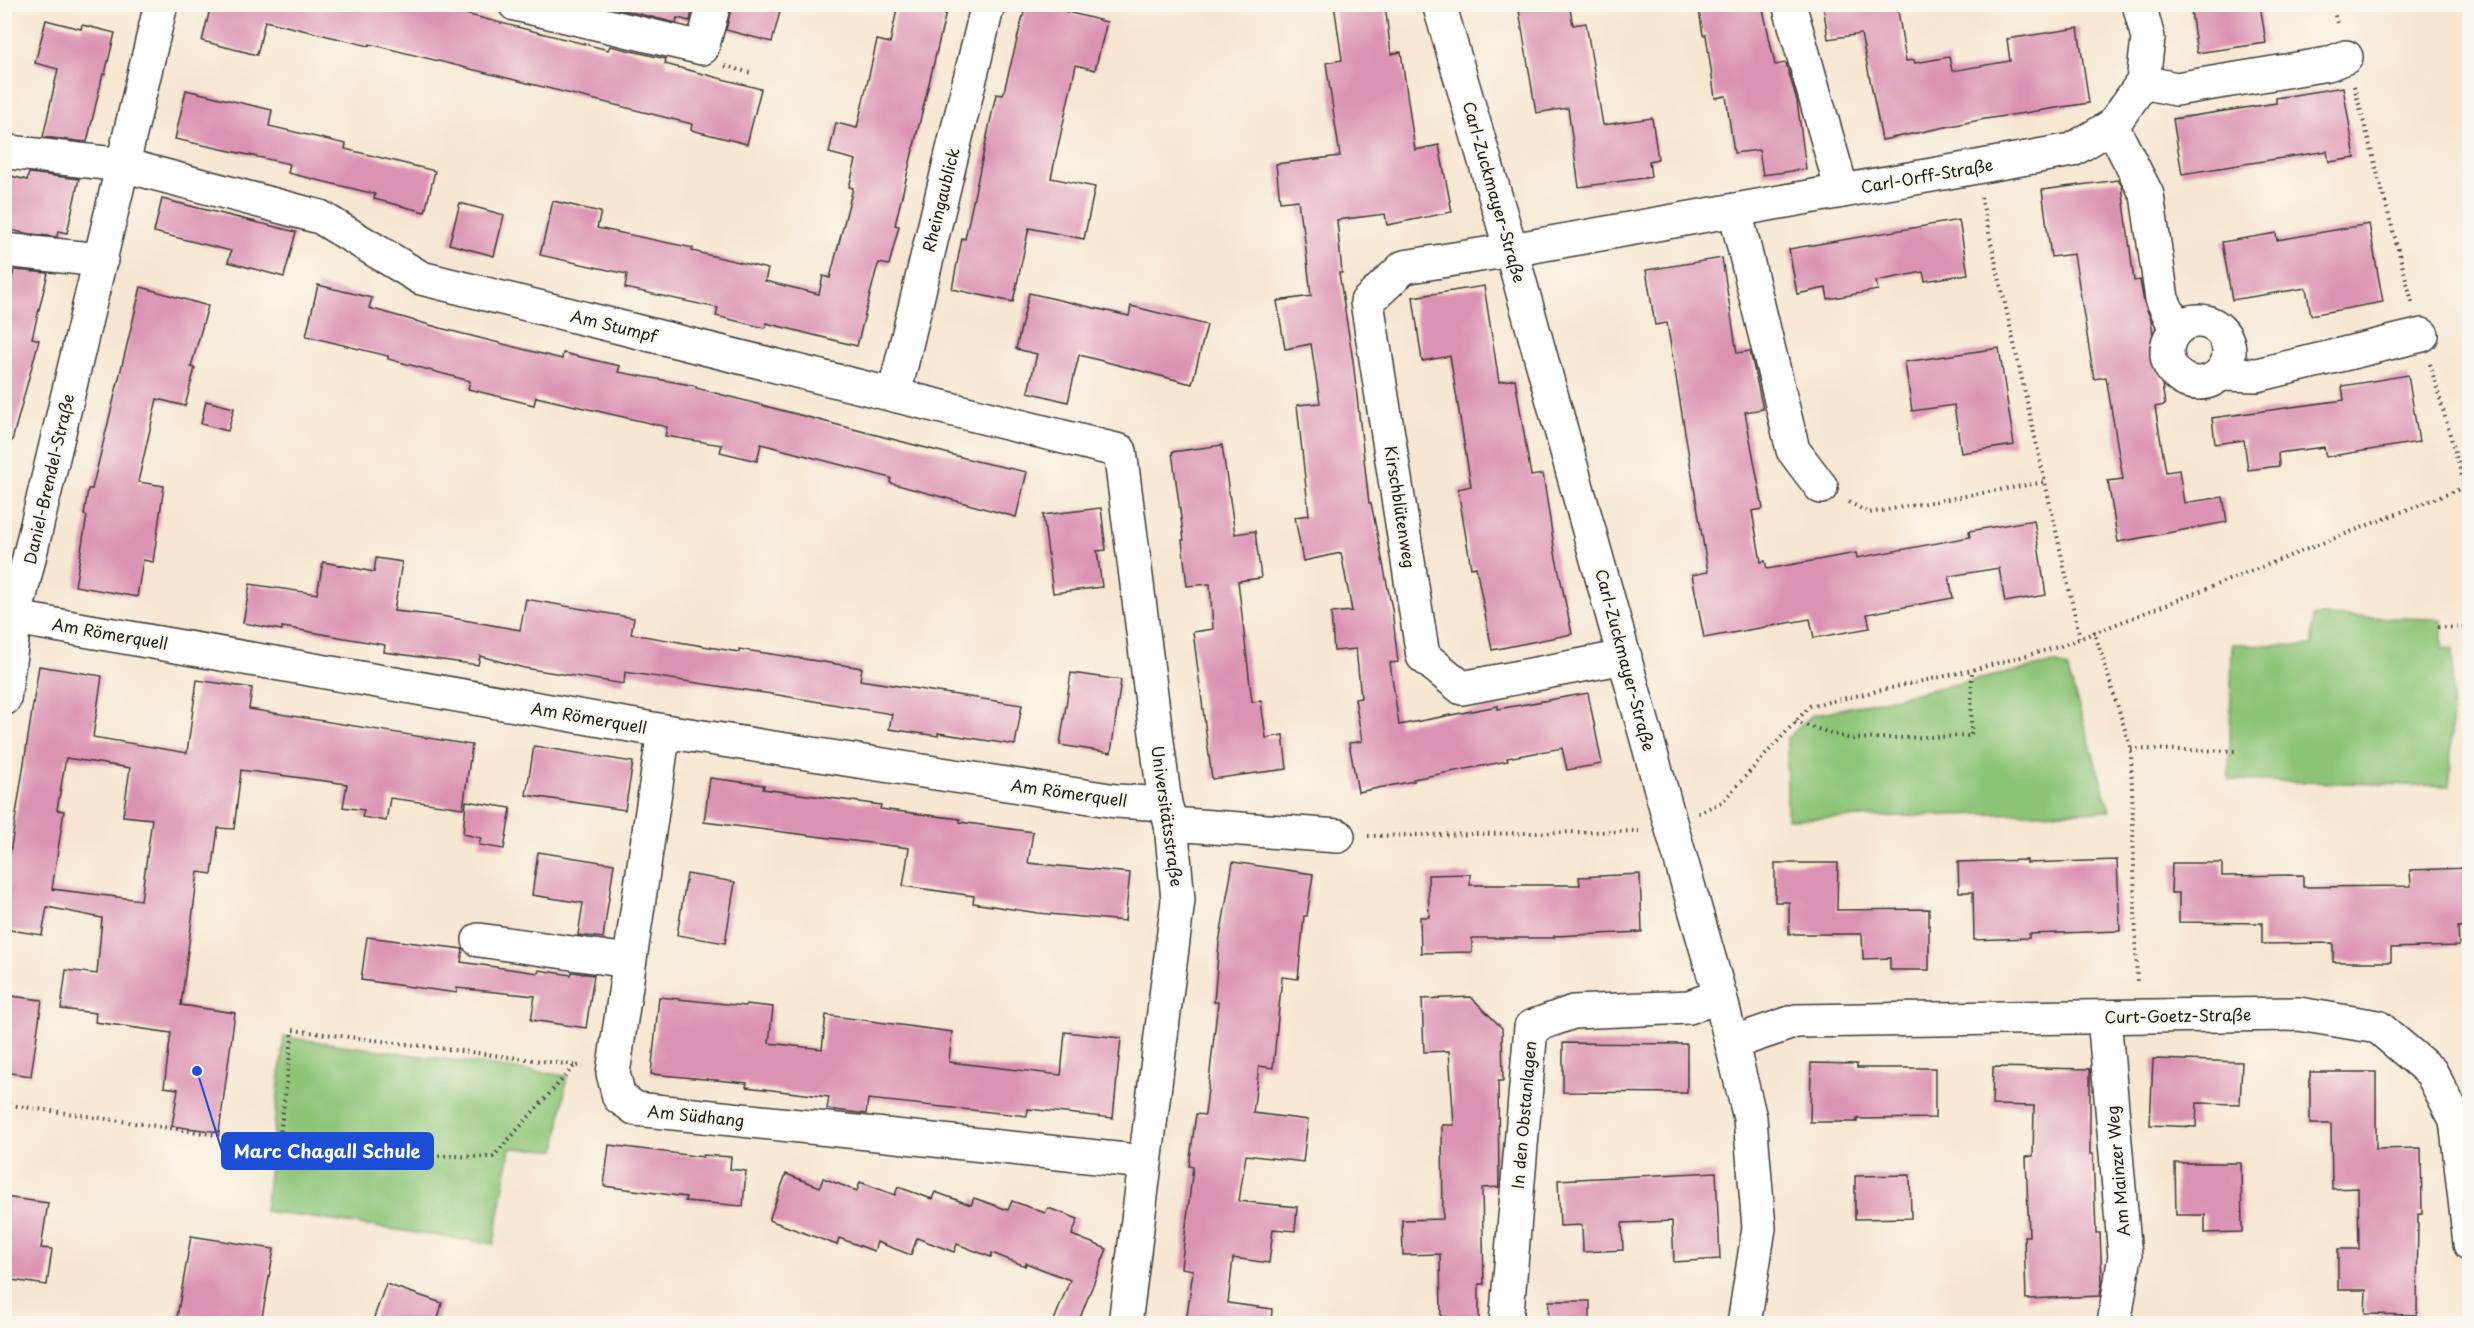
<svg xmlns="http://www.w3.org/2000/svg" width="2474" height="1328" viewBox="0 0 2474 1328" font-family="'Playpen Sans',sans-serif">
<rect width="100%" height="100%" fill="#fbf7ec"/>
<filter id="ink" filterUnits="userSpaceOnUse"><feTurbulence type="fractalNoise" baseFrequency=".0167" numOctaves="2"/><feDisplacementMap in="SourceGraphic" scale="12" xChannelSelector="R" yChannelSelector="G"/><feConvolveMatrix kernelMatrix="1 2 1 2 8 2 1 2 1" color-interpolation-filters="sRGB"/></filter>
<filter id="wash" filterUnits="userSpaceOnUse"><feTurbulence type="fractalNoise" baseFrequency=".008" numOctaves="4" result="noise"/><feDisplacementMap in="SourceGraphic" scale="24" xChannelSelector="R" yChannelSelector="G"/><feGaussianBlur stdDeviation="1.35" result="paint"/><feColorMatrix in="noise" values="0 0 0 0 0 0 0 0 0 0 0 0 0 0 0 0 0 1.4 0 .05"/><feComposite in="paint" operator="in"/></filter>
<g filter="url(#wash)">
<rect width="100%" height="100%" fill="#f7e7d2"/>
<g fill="#8dc577" stroke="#54704a" stroke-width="1.5">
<polygon points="2313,616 2442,619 2442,648 2453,649 2450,786 2229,780 2232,644 2312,646"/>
<polygon points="2055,663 2067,668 2110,811 1787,819 1787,738 1813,715"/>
<polygon points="284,1037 567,1076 556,1150 510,1148 494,1244 265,1211"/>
</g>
<g id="blocks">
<g fill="#db93b3" fill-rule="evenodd">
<polygon points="216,4 426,4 608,50 610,46 666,59 665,64 761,89 747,144 691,130 692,124 370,44 369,46 265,21 257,55 202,41 210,9 215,10"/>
<polygon points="620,4 694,4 690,21 677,18 676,23 619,9"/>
<polygon points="732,4 782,4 772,42 726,30"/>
<polygon points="898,4 948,4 895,225 899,226 889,265 879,263 876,271 857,346 766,323 765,328 716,316 718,308 625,288 627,274 540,255 553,201 601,212 597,228 693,248 692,251 768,269 765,281 819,294 823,276 830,278 853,188 849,187 856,160 829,153 836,123 857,128 877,40 890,43"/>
<polygon points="1026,4 1036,4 1107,22 1095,70 1076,65 1051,178 1095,187 1084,239 1029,228 1013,302 952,289 962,238 965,239 996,94 1003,95"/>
<polygon points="1334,4 1385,4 1391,54 1401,52 1415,150 1439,145 1452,212 1387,225 1385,214 1337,220 1342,273 1339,273 1353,361 1369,503 1371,503 1392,609 1398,662 1390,663 1399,725 1498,706 1498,709 1588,693 1602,764 1567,770 1562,748 1507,758 1508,761 1413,779 1414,781 1358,792 1349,743 1362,741 1355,699 1361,698 1356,649 1334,651 1331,613 1352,611 1341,553 1303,561 1295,517 1309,515 1297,405 1320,403 1311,344 1285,349 1277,301 1311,296 1303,224 1301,224 1298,200 1280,202 1276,164 1340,156 1326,63 1342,60"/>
<polygon points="1518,4 1569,4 1573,25 1586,23 1603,125 1652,118 1658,159 1649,161 1651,177 1579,187 1568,108 1536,113"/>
<polygon points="1698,4 1762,4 1775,65 1786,63 1797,101 1806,169 1763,175 1759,150 1734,153 1726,96 1715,98 1706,35 1703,35"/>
<polygon points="1823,4 1897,4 1906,61 1914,60 1915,63 1949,57 1952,71 2010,61 2007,39 2078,28 2089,103 1985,119 1882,140 1861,34 1828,39"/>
<polygon points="2190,4 2260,4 2266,43 2197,53"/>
<polygon points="46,20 81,29 82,25 115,33 105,74 103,74 87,142 43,137 58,69 35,63"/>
<polygon points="2343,87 2355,158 2329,162 2327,151 2182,174 2173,119 2276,103 2276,98"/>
<polygon points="186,90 272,110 269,126 346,144 345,149 435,171 425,212 374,199 375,194 288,173 290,164 175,139"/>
<polygon points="29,173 79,179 67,233 58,231 57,237 23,233 4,228 4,204 11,176 27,180"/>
<polygon points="2118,180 2122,186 2134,281 2140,280 2144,302 2151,320 2158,370 2160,370 2165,405 2155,407 2166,472 2179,470 2184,503 2223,497 2227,522 2118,542 2108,481 2123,479 2106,377 2094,379 2074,254 2051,257 2042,190"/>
<polygon points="162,199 296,232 284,277 228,262 231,251 154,232"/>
<polygon points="460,203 504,215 494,256 449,244"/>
<polygon points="1959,220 1968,274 1925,281 1923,272 1876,281 1878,290 1828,299 1826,288 1797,294 1789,249"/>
<polygon points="2369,224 2383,302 2311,315 2306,288 2232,300 2222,242 2276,233 2277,240"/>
<polygon points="1722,258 1737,353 1750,351 1763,409 1745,412 1763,509 1752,511 1761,562 1765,561 1767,569 1856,553 1857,558 1970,537 1969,531 2034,520 2046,595 2005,602 1999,568 1949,576 1953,598 1867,614 1870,628 1814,638 1810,619 1704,638 1692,575 1708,572 1667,323 1655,325 1646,270"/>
<polygon points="14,270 48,273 32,338 39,340 12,441 4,440 4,309"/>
<polygon points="318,285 372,298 369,308 444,329 562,359 563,353 620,366 618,372 696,386 696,388 980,462 1027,472 1016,517 890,483 891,478 761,444 757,461 720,452 722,445 665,436 667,427 536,397 534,405 468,389 470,381 388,359 388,356 306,336"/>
<polygon points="1484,286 1499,382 1515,379 1531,476 1543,474 1555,553 1572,634 1492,650 1476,567 1471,568 1458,489 1471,486 1450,356 1422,361 1413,297"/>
<polygon points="141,287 208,306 191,367 195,368 185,406 157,399 138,482 164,486 153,562 143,560 137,597 75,586 87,516 84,515 88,489 92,489"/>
<polygon points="1029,293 1129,316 1131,306 1207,325 1192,384 1079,355 1068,402 1028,392 1037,354 1016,349"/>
<polygon points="1999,348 2014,445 1961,453 1954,405 1912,411 1905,362"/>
<polygon points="2408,375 2419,442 2326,457 2324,447 2278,453 2279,466 2248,470 2244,440 2215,444 2212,418 2344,400 2342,386"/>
<polygon points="206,401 234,408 228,431 201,424"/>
<polygon points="1222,445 1235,534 1255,531 1261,578 1238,581 1252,702 1261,701 1266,738 1283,735 1287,769 1212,779 1193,632 1213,629 1210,584 1187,586 1182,540 1184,540 1172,452"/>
<polygon points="1101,508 1106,550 1097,551 1102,587 1053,593 1043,515"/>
<polygon points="376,558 402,562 394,611 441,616 520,630 526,599 634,618 631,634 739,652 739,649 862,668 860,680 1022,705 1015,745 938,733 938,736 889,729 892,714 778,695 625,672 624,684 524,668 480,656 478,665 384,652 385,645 282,627 282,630 243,623 250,584 317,594 323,562 374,572"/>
<path d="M39 666 102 676 93 737 187 753 197 680 252 688 249 709 472 745 463 808 390 798 386 821 362 817 364 810 343 807 347 784 241 770 234 829 218 828 212 874 198 872 181 1005 235 1013 219 1132 172 1126 178 1089 164 1087 171 1033 95 1022 96 1013 61 1009 66 970 97 974 102 918 47 907 42 935 4 929V892ZM66 758 130 768 123 816 152 819 141 900 52 889 64 811 57 810Z"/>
<polygon points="1071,673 1121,680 1111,753 1060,745"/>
<polygon points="534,746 633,762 625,810 526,795"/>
<polygon points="710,778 764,785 763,789 881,805 880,809 960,819 960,822 1033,832 1028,863 1130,873 1125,921 1038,913 973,903 974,896 903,886 909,848 704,822"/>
<polygon points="466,801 511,808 504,849 479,845 481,838 463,834"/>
<polygon points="538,852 614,864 603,938 578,935 583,903 532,895"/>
<polygon points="2027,860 2027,863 2117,860 2120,931 2029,934 2029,938 1974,940 1973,892 1959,892 1958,862"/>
<polygon points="1233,862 1313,874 1307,916 1304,916 1298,979 1282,977 1273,1068 1259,1066 1253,1113 1308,1120 1303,1162 1246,1155 1239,1201 1297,1207 1295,1231 1273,1229 1269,1263 1233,1258 1228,1303 1272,1309 1271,1323 1186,1323 1193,1270 1181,1268 1193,1167 1189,1166 1196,1114 1205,1115 1218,1002 1214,1002 1219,943"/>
<polygon points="1775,863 1838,863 1837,910 1929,909 1929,970 1890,970 1890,958 1863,959 1862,934 1789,934 1789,902 1775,902"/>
<polygon points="2172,863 2222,863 2222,876 2303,875 2303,887 2411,886 2410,870 2469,868 2469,926 2458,927 2459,946 2391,948 2391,962 2333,962 2333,943 2262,944 2262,923 2179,922 2179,893 2171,893"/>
<polygon points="687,874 735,882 725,943 677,935"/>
<polygon points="1470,874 1470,885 1580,885 1579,877 1640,874 1642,932 1554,936 1554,938 1472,938 1472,952 1421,953 1420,917 1429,917 1428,875"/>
<polygon points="367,937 463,949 461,962 538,973 539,970 571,975 572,972 594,975 586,1028 531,1020 535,996 457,988 457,993 361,980"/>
<polygon points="4,995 42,1000 31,1076 4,1072"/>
<polygon points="659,997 745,1006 746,1004 773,1007 769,1043 822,1049 826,1015 952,1032 949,1062 1061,1075 1065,1032 1121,1038 1113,1118 1028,1109 1027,1116 868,1099 866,1114 827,1109 829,1097 746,1087 747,1083 651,1074"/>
<polygon points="1471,997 1502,1028 1503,1081 1498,1081 1499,1187 1482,1188 1484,1284 1479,1284 1479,1323 1447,1323 1447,1317 1441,1317 1440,1254 1403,1255 1402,1220 1443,1219 1442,1125 1454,1125 1449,1051 1424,1052 1422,999"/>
<polygon points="1563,1043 1687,1044 1687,1093 1563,1092"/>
<polygon points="2153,1059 2242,1062 2240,1104 2197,1103 2196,1127 2150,1125"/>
<polygon points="1811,1063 1857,1064 1857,1068 1935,1068 1935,1118 1857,1119 1857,1122 1810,1122"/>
<polygon points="1993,1067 2090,1069 2090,1154 2093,1154 2096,1233 2100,1233 2102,1282 2100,1296 2026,1299 2024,1236 2029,1236 2026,1157 2033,1156 2034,1106 1992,1105"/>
<polygon points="2310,1072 2376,1072 2376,1149 2421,1148 2422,1214 2418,1214 2417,1315 2365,1314 2366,1290 2338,1290 2338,1249 2359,1249 2358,1188 2332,1189 2331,1124 2310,1124"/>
<polygon points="609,1145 703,1157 703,1155 731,1157 730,1169 746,1171 743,1206 685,1201 686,1197 604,1186"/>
<polygon points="2175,1163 2241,1163 2242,1232 2205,1233 2205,1215 2176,1215"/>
<polygon points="1716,1172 1720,1259 1674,1262 1672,1221 1622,1223 1623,1250 1583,1252 1582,1225 1560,1226 1558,1180"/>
<polygon points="786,1174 820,1187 823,1178 857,1191 860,1182 895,1195 898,1187 932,1199 935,1192 971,1205 974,1198 1008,1210 1012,1201 1045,1213 1048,1208 1078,1219 1072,1235 1107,1249 1078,1323 1053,1323 1070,1280 1026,1263 1025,1266 992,1253 991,1257 957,1244 954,1252 917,1238 911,1255 877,1242 874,1251 839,1238 837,1245 769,1220"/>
<polygon points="1910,1175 1911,1218 1855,1219 1855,1176"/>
<polygon points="4,1197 48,1203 41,1248 52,1249 47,1285 4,1279"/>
<polygon points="191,1236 274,1249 261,1323 176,1323"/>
<polygon points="386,1284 442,1303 437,1323 372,1323"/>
<polygon points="1549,1301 1590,1301 1590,1323 1548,1323"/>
</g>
</g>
</g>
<g filter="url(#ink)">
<use href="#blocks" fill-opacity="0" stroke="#3d3a37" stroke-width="1.5"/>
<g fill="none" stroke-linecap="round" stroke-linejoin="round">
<defs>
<g id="minor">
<polyline points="515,4 702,48 714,4"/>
<polyline points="1439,4 1511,250 1670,822 1720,996 1750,1118 1759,1228 1744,1324"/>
<polyline points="1789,4 1842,191"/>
<polyline points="2143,82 2176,89 2328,64 2346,57"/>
<polyline points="2112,126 2147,195 2162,299 2176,329"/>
<polyline points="9,152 123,165 320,217 421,278 1120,451 1165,804 1171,824 1178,900 1125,1324"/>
<polyline points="1735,210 1793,450 1821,487"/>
<polyline points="4,250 101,260"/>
<circle cx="2198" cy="352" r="31"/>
<polyline points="2221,374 2257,375 2422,335"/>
<polyline points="894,395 988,4"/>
<polyline points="4,616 664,731 1116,801 1165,804"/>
<polyline points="1625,657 1462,688 1423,656 1367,302 1404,267 1511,250 2072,150 2112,126 2143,82 2148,38 2139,4"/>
<polyline points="4,699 15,617 161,4"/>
<polyline points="664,731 613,1073 619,1097 636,1109 1145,1162"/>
<polyline points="1171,824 1338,836"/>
<polyline points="479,940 629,961"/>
<polyline points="2104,1017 2125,1256 2114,1324"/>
<polyline points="1732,1043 1796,1021 2299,1014 2378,1027 2431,1072 2456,1120 2470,1244"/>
<polyline points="1506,1324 1531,1027 1573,1012 1689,1007 1720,996"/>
</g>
</defs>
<use href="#minor" stroke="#3d3a37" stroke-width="36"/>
<g stroke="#3d3a37" stroke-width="4" stroke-dasharray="1.5 4.5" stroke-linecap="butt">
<polyline points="2332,4 2338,27"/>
<polyline points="725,66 751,73"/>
<polyline points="2354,86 2413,305"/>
<polyline points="1981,197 2080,638"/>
<polyline points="2430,364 2470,505"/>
<polyline points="1849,502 1869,513 2044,482"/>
<polyline points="2438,627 2470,628"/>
<polyline points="2094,631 2131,749 2137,985"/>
<polyline points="1795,722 1850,739 1971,736 1972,670"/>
<polyline points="2131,749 2237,751"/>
<polyline points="1698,813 1722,802 1810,706 1972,670 2058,647 2465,487"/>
<polyline points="1368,836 1639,831"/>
<polyline points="4,1104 348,1154 493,1157 575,1065 583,1067"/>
<polyline points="279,1143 293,1030 574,1065"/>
</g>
<use href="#minor" stroke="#fff" stroke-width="33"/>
</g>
</g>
<g text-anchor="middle" stroke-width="4.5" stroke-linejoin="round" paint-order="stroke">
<g font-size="16" fill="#1c1c1c" stroke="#fbf7ec">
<text transform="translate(1927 176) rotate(-10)" y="6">Carl-Orff-Straße</text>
<text transform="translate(1494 192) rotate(74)" y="6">Carl-Zuckmayer-Straße</text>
<text transform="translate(941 200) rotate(-76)" y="6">Rheingaublick</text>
<text transform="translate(614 326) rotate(14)" y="6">Am Stumpf</text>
<text transform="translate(49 479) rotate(-77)" y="6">Daniel-Brendel-Straße</text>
<text transform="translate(1400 507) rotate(81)" y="6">Kirschblütenweg</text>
<text transform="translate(110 634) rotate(10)" y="6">Am Römerquell</text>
<text transform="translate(1625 660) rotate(75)" y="6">Carl-Zuckmayer-Straße</text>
<text transform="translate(589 718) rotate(10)" y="6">Am Römerquell</text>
<text transform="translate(1069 793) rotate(8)" y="6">Am Römerquell</text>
<text transform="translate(1167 816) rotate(82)" y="6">Universitätsstraße</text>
<text transform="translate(2178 1016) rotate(-1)" y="6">Curt-Goetz-Straße</text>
<text transform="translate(1524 1115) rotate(-85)" y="6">In den Obstanlagen</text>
<text transform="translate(696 1116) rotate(6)" y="6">Am Südhang</text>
<text transform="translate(2118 1171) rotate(-95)" y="6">Am Mainzer Weg</text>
</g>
</g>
<path fill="none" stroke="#1d4ed8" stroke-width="2" d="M197 1071L222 1151"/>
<circle fill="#1d4ed8" stroke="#fbf7ec" stroke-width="2" cx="197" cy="1071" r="6"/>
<rect fill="#1d4ed8" stroke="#1d4ed8" stroke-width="2" x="222" y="1133" width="211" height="36" rx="6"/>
<g font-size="18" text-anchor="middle" font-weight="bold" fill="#fff">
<text x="327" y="1158">Marc Chagall Schule</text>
</g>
<rect width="2474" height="1328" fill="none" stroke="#fbf7ec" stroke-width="24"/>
</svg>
